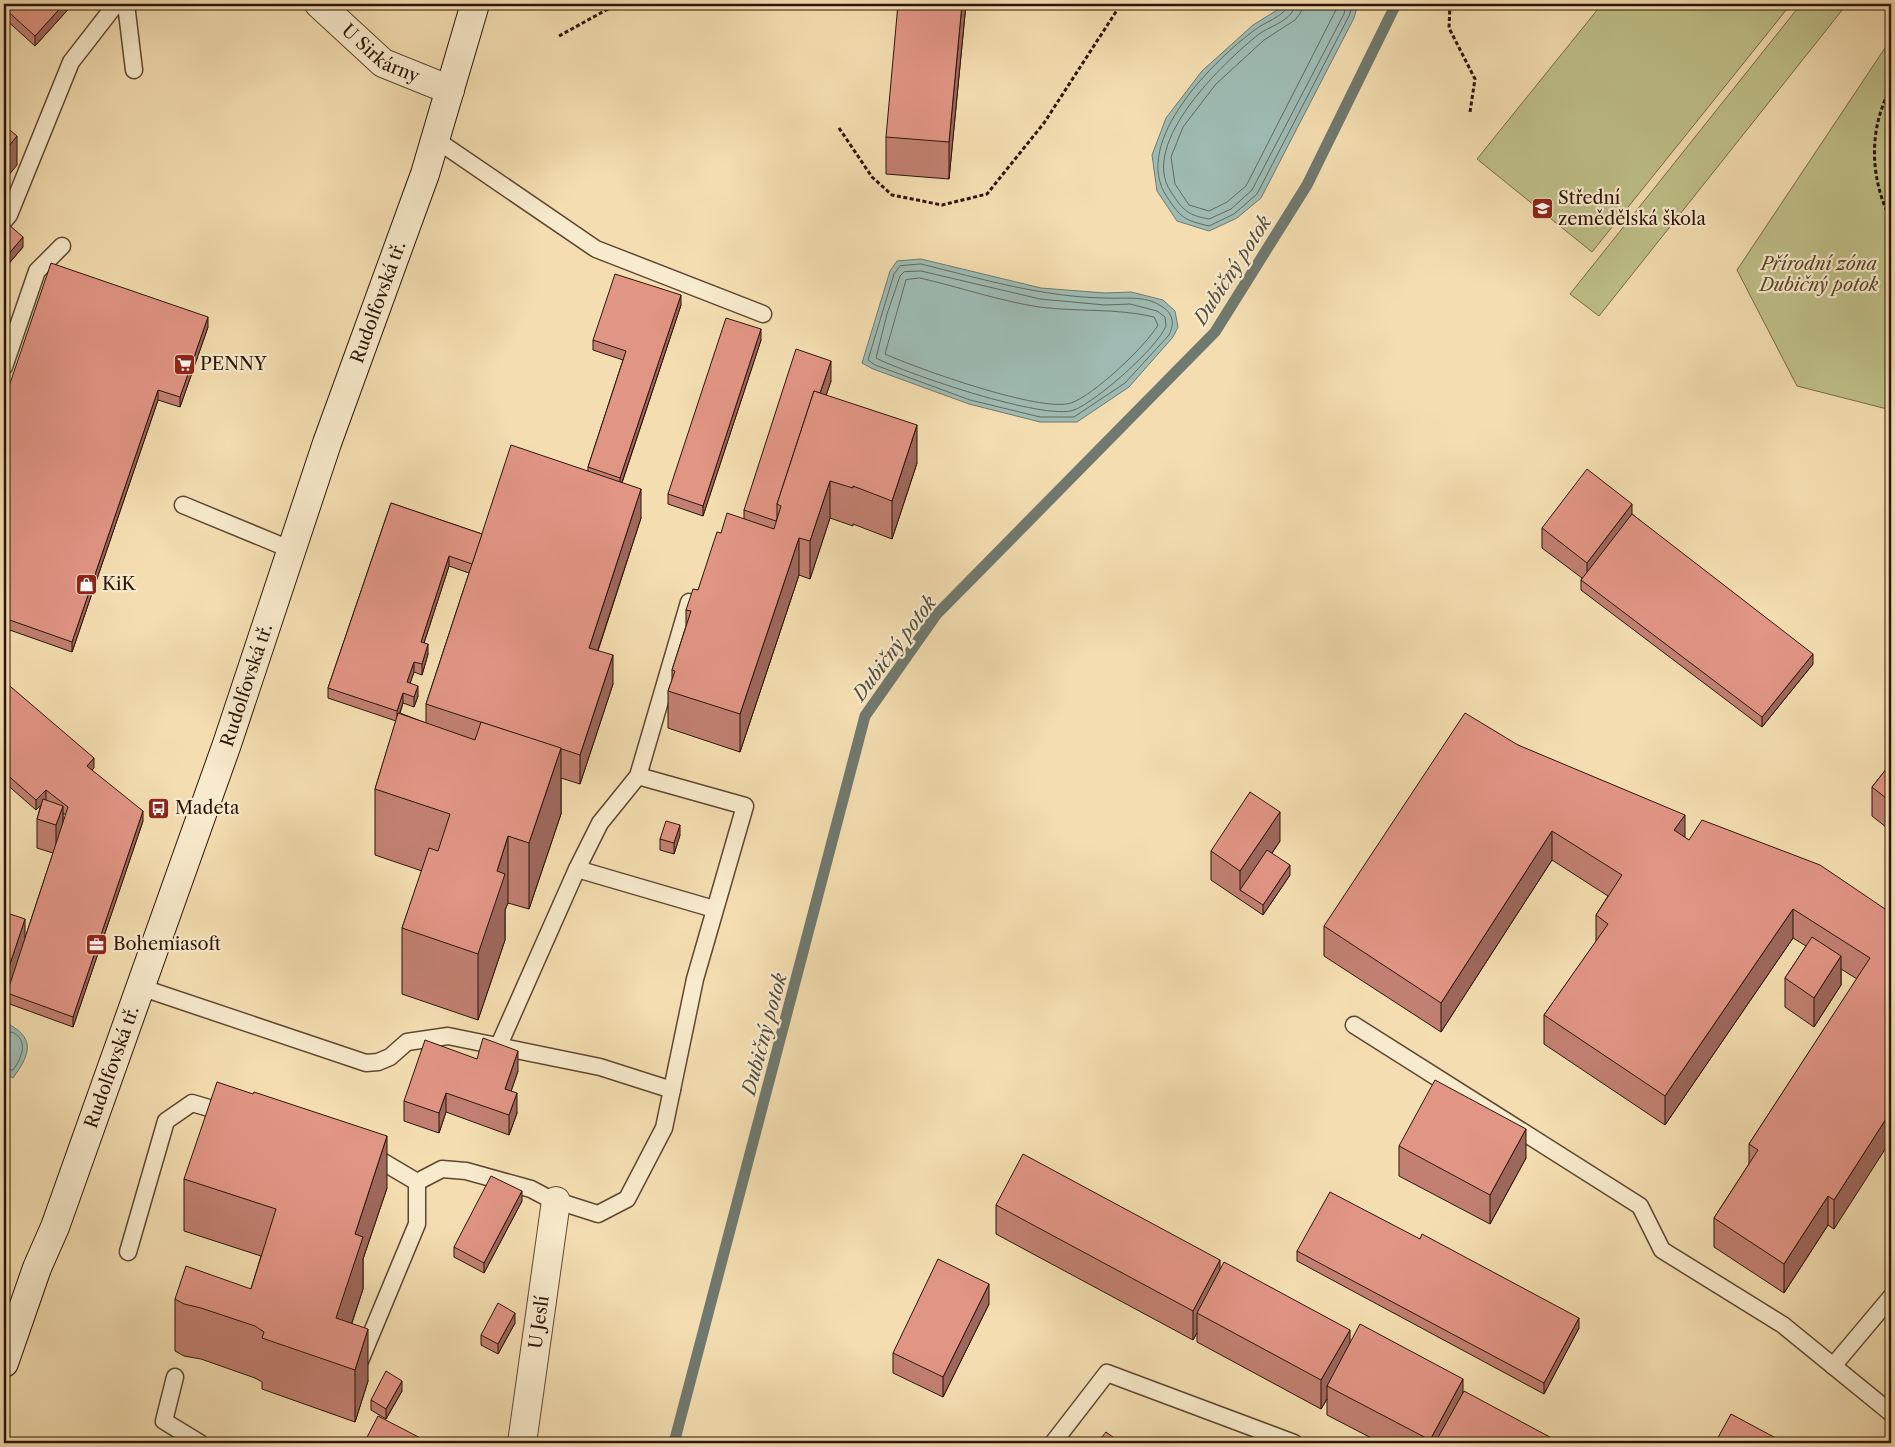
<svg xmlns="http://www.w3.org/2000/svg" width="1895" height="1447" viewBox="0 0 1895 1447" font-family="'Libre Caslon Text',serif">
<rect width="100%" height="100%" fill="#f4deb1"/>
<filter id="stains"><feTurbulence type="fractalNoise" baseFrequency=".004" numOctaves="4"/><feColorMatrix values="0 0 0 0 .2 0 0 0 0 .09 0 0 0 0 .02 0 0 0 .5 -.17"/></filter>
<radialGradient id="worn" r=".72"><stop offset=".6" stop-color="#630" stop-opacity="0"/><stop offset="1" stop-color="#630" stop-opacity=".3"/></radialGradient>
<g fill="#bfc089" stroke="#766a48">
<polygon points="1602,4 1791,4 1592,252 1477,159"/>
<polygon points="1801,4 1847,4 1599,316 1570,294"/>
<polygon points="1891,39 1891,410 1797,386 1737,270"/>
</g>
<g fill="#9ebbb3" stroke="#70796f">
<polygon points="1287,4 1358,4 1354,18 1261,198 1237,218 1209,231 1177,221 1157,191 1152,155 1166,118 1202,71 1253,25"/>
<polygon points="921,259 1041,288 1105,293 1131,292 1163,300 1175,311 1178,327 1173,337 1129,387 1077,422 1040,422 969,404 873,369 862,363 890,271 897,261"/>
<path d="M10 1025C37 1040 28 1057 13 1078L4 1073V1032Z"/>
</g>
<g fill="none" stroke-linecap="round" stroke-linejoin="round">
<g stroke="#65685e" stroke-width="1">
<path d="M1288 4C1287 15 1265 22 1256 29 1215 59 1130 142 1167 197 1181 218 1184 220 1209 226L1234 214 1257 194 1349 16 1353 4"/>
<path d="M1295 4C1294 20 1270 26 1259 34 1224 62 1138 143 1171 192 1183 210 1187 215 1209 219L1231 209 1252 190 1344 14 1346 4"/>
<polyline points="1302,4 1301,12 1295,20 1264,40 1216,84 1183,127 1171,157 1175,184 1189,205 1209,211 1227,202 1246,186 1339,4"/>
<path d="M921 264C982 279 1042 297 1105 298 1123 299 1145 295 1161 306 1173 313 1175 323 1169 335L1125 383 1074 417H1040L970 400 875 365 868 360 894 274 900 266Z"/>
<path d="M921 271 1040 299 1105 305 1130 304 1157 311 1165 317 1166 326C1157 348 1097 401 1074 410 1045 421 907 374 876 358L887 314 900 276 904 272Z"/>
<path d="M920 278C959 287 1000 301 1039 307 1077 312 1117 308 1154 317L1158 325C1146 346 1094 395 1071 403 1041 413 916 368 885 354L906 280Z"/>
<path d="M4 1035 12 1032C29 1040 22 1058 13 1070L4 1069"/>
</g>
<polyline stroke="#70796f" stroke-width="11" points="674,1443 865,716 936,615 1215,332 1307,185 1396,4"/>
<defs>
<g id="service">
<polyline points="126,4 134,70"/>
<polyline points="435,139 596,249 763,314"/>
<polyline points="4,221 9,215 71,62 116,4"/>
<polyline points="4,367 37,271 62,246"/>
<polyline points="183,505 292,550"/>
<polyline points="577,869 714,909"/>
<polyline points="140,987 366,1063 378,1062 390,1057 407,1042 448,1036 600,1067 672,1090"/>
<polyline points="1354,1025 1640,1206 1662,1250 1783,1325 1891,1413"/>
<polyline points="499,1045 577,869 600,823 638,776 689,602"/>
<polyline points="417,1182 442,1169 466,1171 531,1189 548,1198 598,1214 627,1199 664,1128 695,979 745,806 638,776"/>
<polyline points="128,1252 166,1121 192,1103 229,1114"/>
<polyline points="360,1361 417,1224 417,1182 368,1153"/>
<polyline points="1833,1366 1891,1297"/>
<polyline points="175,1377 164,1421 200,1443"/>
<polyline points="1053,1443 1107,1373 1294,1443"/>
</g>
<g id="minor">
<path id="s1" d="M319 4 383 63 450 90"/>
<path id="s2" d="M522 1443 556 1201"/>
</g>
<g id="secondary">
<path id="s3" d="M4 1363 37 1268 55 1227 227 744 327 443 425 174 475 4"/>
</g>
</defs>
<use href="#service" stroke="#5e4732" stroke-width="19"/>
<use href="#minor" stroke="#5e4732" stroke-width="30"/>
<use href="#secondary" stroke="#2c1508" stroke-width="30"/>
<g stroke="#2c1508" stroke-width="3" stroke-dasharray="4 2.5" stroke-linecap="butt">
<polyline points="1450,4 1449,28 1475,79 1470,112"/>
<polyline points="559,36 617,4"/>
<path d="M1891 88C1868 129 1870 179 1891 220"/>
<polyline points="839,128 872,177 892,195 942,205 987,194 1044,123 1121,4"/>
</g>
<use href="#service" stroke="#f8eacc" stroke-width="16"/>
<use href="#minor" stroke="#f8eacc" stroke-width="28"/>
<use href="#secondary" stroke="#f8eacc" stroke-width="28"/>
</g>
<g fill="#c28072" stroke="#2c1508" fill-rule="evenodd">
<polygon points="4,4 73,4 35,46 4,18"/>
<polygon points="966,4 949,179 886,174 886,137"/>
<polygon points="4,228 23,247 6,267 4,265"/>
<path d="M681 305 622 483 641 518 598 651 613 684 580 784 561 778V814L529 909 508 903 505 910V940L478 1020 402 994V928L422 871 375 855V789L396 721 328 698V688L391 503 482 534 588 471V467L623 360 593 350V340ZM449 566 469 573 426 704V723L400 713 403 703 414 707 418 696 410 683 414 672 422 675 428 654 424 643Z"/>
<polygon points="208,327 180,407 158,400 72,652 4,628 4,401"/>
<polygon points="761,340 703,516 668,504 668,494"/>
<polygon points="831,381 826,395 917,463 892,539 853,524 853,526 830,518 810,579 799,575 740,752 668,728 668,691 672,680 672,670 686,626 686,610 698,590 721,533 744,519 744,510"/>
<polygon points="1632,514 1813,664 1762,727 1581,590 1581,580 1582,578 1542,548 1542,528"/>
<path d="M4 681 94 768 92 770 143 821 73 1027 7 1003V1002L4 1001V912L25 938 53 853 37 848V819L41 804 36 810 4 782ZM63 813 66 815 63 824Z"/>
<polygon points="1518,745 1689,840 1891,913 1834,1229 1828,1225 1784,1293 1714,1247 1714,1218 1749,1164 1749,1144 1857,979 1841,969 1841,985 1814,1027 1785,1007 1785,978 1806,946 1793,938 1665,1125 1544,1044 1544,1015 1596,942 1596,915 1608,896 1552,860 1441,1032 1324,956 1324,926"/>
<polygon points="1891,763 1891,831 1872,816 1872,787"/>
<polygon points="680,835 674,854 660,850 660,839"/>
<polygon points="1280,841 1272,853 1290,875 1263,915 1211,880 1211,851"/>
<polygon points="477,1059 518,1071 511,1091 517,1113 509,1135 446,1112 439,1133 404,1121 404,1101"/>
<polygon points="1399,1146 1526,1158 1490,1224 1399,1176"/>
<polygon points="184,1179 387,1188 363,1259 363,1289 352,1323 368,1381 355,1422 262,1389 262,1382 255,1378 201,1359 184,1356 175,1351 175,1299 251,1289 261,1256 184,1231"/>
<polygon points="522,1201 484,1273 454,1257 454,1247"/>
<polygon points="996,1205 1220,1268 1350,1343 1463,1393 1561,1443 1381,1443 1327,1415 1327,1399 1321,1409 1197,1342 1197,1333 1193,1340 996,1234"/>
<polygon points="1420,1239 1579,1328 1544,1394 1297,1261 1297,1251"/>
<polygon points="989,1304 943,1397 893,1373 893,1353"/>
<polygon points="515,1323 498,1354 481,1345 481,1335"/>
<polygon points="402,1391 386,1419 371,1410 371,1400"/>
</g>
<g fill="#9e685d" stroke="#2c1508">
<polygon points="64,4 73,4 35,46 35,36"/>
<polygon points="962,4 966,4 949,179 949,142"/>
<polygon points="17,136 17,165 4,181 4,152"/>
<polygon points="23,237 23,247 6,267 6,257"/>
<polygon points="681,295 681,305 620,488 620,478"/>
<polygon points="208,317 208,327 180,407 180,397"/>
<polygon points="761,329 761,340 703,516 703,506"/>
<polygon points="831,361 831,381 781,529 781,509"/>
<polygon points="158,390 158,400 72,652 72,642"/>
<polygon points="917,425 917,463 892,539 892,501"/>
<polygon points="830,481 830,518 810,579 810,541"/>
<polygon points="641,489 641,518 589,677 589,648"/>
<polygon points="1632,504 1632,524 1587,582 1587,563"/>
<polygon points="799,538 799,575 740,752 740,714"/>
<polygon points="449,556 449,566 421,652 421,642"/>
<polygon points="428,644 428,654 422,675 422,664"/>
<polygon points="1813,654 1813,664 1762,727 1762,717"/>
<polygon points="613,655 613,684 580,784 580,755"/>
<polygon points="414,662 414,672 407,692 407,682"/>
<polygon points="418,686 418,696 414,707 414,697"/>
<polygon points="403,693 403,703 397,721 397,711"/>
<polygon points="561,748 561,814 529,909 529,843"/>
<polygon points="94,758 94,768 87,776 87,766"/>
<polygon points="46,790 46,800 36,810 36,800"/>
<polygon points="63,806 63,835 56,854 56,825"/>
<polygon points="143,811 143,821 73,1027 73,1017"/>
<polygon points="1280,812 1280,841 1245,893 1240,890 1240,871"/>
<polygon points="1685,815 1685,844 1674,830"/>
<polygon points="680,825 680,835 674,854 674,843"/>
<polygon points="1552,831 1552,860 1441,1032 1441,1003"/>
<polygon points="508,836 508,903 505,910 505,940 478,1020 478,954 497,871"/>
<polygon points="1290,865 1290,875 1263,915 1263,905"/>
<polygon points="1793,909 1793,938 1665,1125 1665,1096"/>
<polygon points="25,919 25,948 7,993 7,973"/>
<polygon points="1841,956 1841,985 1814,1027 1814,998"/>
<polygon points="518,1051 518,1071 505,1109 505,1089"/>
<polygon points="446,1093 446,1112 439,1133 439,1113"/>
<polygon points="517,1093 517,1113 509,1135 509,1115"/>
<polygon points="1891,1111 1891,1140 1834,1229 1834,1200"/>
<polygon points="1526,1129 1526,1158 1490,1224 1490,1195"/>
<polygon points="387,1136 387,1188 363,1259 363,1289 338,1364 336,1318 355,1234"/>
<polygon points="522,1191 522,1201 484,1273 484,1263"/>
<polygon points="1828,1196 1828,1225 1784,1293 1784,1264"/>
<polygon points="1220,1260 1220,1289 1197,1313 1197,1333 1193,1340 1193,1311"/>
<polygon points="989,1284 989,1304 943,1397 943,1377"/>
<polygon points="515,1313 515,1323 498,1354 498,1344"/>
<polygon points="1579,1318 1579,1328 1544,1394 1544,1383"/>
<polygon points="368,1329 368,1381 355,1422 355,1370"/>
<polygon points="1350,1330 1350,1359 1327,1386 1327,1399 1321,1409 1321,1380"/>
<polygon points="1463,1379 1463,1408 1436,1441 1436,1443 1430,1443 1430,1440"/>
<polygon points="402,1381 402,1391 386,1419 386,1409"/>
</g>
<g fill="#e19585" stroke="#2c1508">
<polygon points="4,4 64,4 35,36 4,8"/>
<polygon points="898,4 962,4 949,142 886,137"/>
<polygon points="4,125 17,136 4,152"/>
<polygon points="8,224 23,237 6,257 4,255 4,228"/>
<polygon points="51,263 208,317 180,397 158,390 72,642 4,618 4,401"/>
<polygon points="615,274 681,295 620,478 588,467 626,351 593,340"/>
<polygon points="726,318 761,329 703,506 668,494"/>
<polygon points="796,349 831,361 820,393 814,391 777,504 777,518 776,521 744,510"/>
<polygon points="814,391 917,425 892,501 853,486 853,488 830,481 810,541 799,538 740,714 668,691 675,671 672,670 691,611 686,610 693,589 698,590 717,532 721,533 727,513 774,529 781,506 777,504"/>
<polygon points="511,445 641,489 589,648 613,655 580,755 426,704"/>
<polygon points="1587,469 1632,504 1587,563 1542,528"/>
<polygon points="391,503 482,534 472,564 449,556 421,642 428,644 422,664 414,662 407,682 418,686 414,697 403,693 397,711 328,688"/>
<polygon points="1632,514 1813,654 1762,717 1581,580"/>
<polygon points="4,681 94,758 87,766 143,811 73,1017 7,993 68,807 46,790 36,800 4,772"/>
<polygon points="398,713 475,740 481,722 561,748 529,843 508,836 497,871 505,874 478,954 402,928 429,848 438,851 450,814 375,789"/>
<polygon points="1465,713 1518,745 1685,815 1674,830 1689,840 1702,820 1820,865 1891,913 1891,1111 1834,1200 1828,1196 1784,1264 1714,1218 1758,1150 1749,1144 1870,958 1793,909 1665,1096 1544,1015 1608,924 1596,915 1622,875 1552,831 1441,1003 1324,926"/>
<polygon points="1891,763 1891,802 1872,787"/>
<polygon points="1250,792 1280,812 1240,871 1211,851"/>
<polygon points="43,799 63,806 56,825 37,819"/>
<polygon points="666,821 680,825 674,843 660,839"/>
<polygon points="1267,850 1290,865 1263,905 1240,890"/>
<polygon points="4,912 25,919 7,973 4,971"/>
<polygon points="1812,937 1841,956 1814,998 1785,978"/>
<polygon points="483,1038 518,1051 505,1089 517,1093 509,1115 446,1093 439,1113 404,1101 425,1040 477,1059"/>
<polygon points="1435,1080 1526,1129 1490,1195 1399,1146"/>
<polygon points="217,1082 253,1094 254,1092 387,1136 355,1234 363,1237 336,1318 368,1329 355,1370 262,1338 264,1332 255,1326 201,1308 184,1304 175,1299 186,1266 251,1289 276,1209 184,1179"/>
<polygon points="1023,1154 1220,1260 1193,1311 996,1205"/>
<polygon points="491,1176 522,1191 484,1263 454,1247"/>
<polygon points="1330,1192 1420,1239 1422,1234 1579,1318 1544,1383 1297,1251"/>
<polygon points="938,1259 989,1284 943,1377 893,1353"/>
<polygon points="1224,1262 1350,1330 1321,1380 1197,1313"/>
<polygon points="498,1303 515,1313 498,1344 481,1335"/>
<polygon points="1360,1324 1463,1379 1430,1440 1327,1386"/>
<polygon points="386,1371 402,1381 386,1409 371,1400"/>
<polygon points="1464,1391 1561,1443 1441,1443 1436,1441"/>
<polygon points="1731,1414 1785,1443 1715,1443"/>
<polygon points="378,1416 430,1443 364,1443"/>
<polygon points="1106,1432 1121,1443 1097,1443"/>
<polygon points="1300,1437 1308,1443 1295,1443"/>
</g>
<defs>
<symbol id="school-square" viewBox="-11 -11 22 22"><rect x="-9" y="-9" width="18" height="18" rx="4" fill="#8f2418" stroke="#f8eacc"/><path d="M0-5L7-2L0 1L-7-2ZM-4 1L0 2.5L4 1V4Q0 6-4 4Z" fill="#fff"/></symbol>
<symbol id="supermarket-square" viewBox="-11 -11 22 22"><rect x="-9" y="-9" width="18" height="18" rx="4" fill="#8f2418" stroke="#f8eacc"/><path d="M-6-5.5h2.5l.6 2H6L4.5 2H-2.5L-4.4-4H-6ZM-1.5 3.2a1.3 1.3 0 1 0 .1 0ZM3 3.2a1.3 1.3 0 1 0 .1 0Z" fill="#fff"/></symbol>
<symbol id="shop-square" viewBox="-11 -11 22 22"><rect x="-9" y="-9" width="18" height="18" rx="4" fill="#8f2418" stroke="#f8eacc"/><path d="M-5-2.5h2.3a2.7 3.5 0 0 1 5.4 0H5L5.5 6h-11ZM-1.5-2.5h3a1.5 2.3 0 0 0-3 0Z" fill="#fff"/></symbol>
<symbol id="bus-square" viewBox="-11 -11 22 22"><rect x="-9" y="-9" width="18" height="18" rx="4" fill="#8f2418" stroke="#f8eacc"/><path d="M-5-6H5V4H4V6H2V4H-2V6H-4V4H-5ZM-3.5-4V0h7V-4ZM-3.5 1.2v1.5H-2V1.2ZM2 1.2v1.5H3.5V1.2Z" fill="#fff"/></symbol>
<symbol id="office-square" viewBox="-11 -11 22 22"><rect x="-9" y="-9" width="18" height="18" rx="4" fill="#8f2418" stroke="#f8eacc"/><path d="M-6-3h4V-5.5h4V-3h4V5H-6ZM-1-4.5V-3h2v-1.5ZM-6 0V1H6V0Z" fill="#fff"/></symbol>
</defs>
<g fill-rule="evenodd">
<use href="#school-square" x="1530" y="196" width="25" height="25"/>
<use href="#supermarket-square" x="172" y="352" width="25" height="25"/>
<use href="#shop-square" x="74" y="572" width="25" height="25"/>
<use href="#bus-square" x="146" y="796" width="25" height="25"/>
<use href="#office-square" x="84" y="932" width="25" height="25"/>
</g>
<g text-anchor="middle" stroke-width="4.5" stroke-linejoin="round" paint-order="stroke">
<g font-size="18" fill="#2c1508" stroke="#f8eacc">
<text dy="6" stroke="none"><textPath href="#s1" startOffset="80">U Sirkárny</textPath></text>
<text dy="6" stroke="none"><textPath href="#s3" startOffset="1125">Rudolfovská tř.</textPath></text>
<text dy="6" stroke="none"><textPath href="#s3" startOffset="720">Rudolfovská tř.</textPath></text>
<text dy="6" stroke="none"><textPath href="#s3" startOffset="315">Rudolfovská tř.</textPath></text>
<text dy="6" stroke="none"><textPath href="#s2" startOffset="122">U Jeslí</textPath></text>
</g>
<g font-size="18" fill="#2c1508" stroke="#f8eacc" text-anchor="start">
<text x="1558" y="204">Střední<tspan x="1558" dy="21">zemědělská škola</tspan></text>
<text x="200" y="370">PENNY</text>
<text x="102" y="590">KiK</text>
<text x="175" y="814">Madeta</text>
<text x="113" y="950">Bohemiasoft</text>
</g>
<g font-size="18" font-style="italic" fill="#58482f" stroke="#f8eacc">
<text x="1819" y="270">Přírodní zóna<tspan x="1819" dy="21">Dubičný potok</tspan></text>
</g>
<g font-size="19" font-style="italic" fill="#544f44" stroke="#f8eacc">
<text transform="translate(1232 270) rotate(-57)" y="7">Dubičný potok</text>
<text transform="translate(894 648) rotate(-53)" y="7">Dubičný potok</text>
<text transform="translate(764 1034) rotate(-75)" y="7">Dubičný potok</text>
</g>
</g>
<rect width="1895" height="1447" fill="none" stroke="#f4deb1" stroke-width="20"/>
<rect x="5" y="5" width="1885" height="1437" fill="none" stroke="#2c1508" stroke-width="2.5"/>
<rect x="10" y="10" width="1875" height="1427" fill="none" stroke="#2c1508"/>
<rect width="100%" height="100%" filter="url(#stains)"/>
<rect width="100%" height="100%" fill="url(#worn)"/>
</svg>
